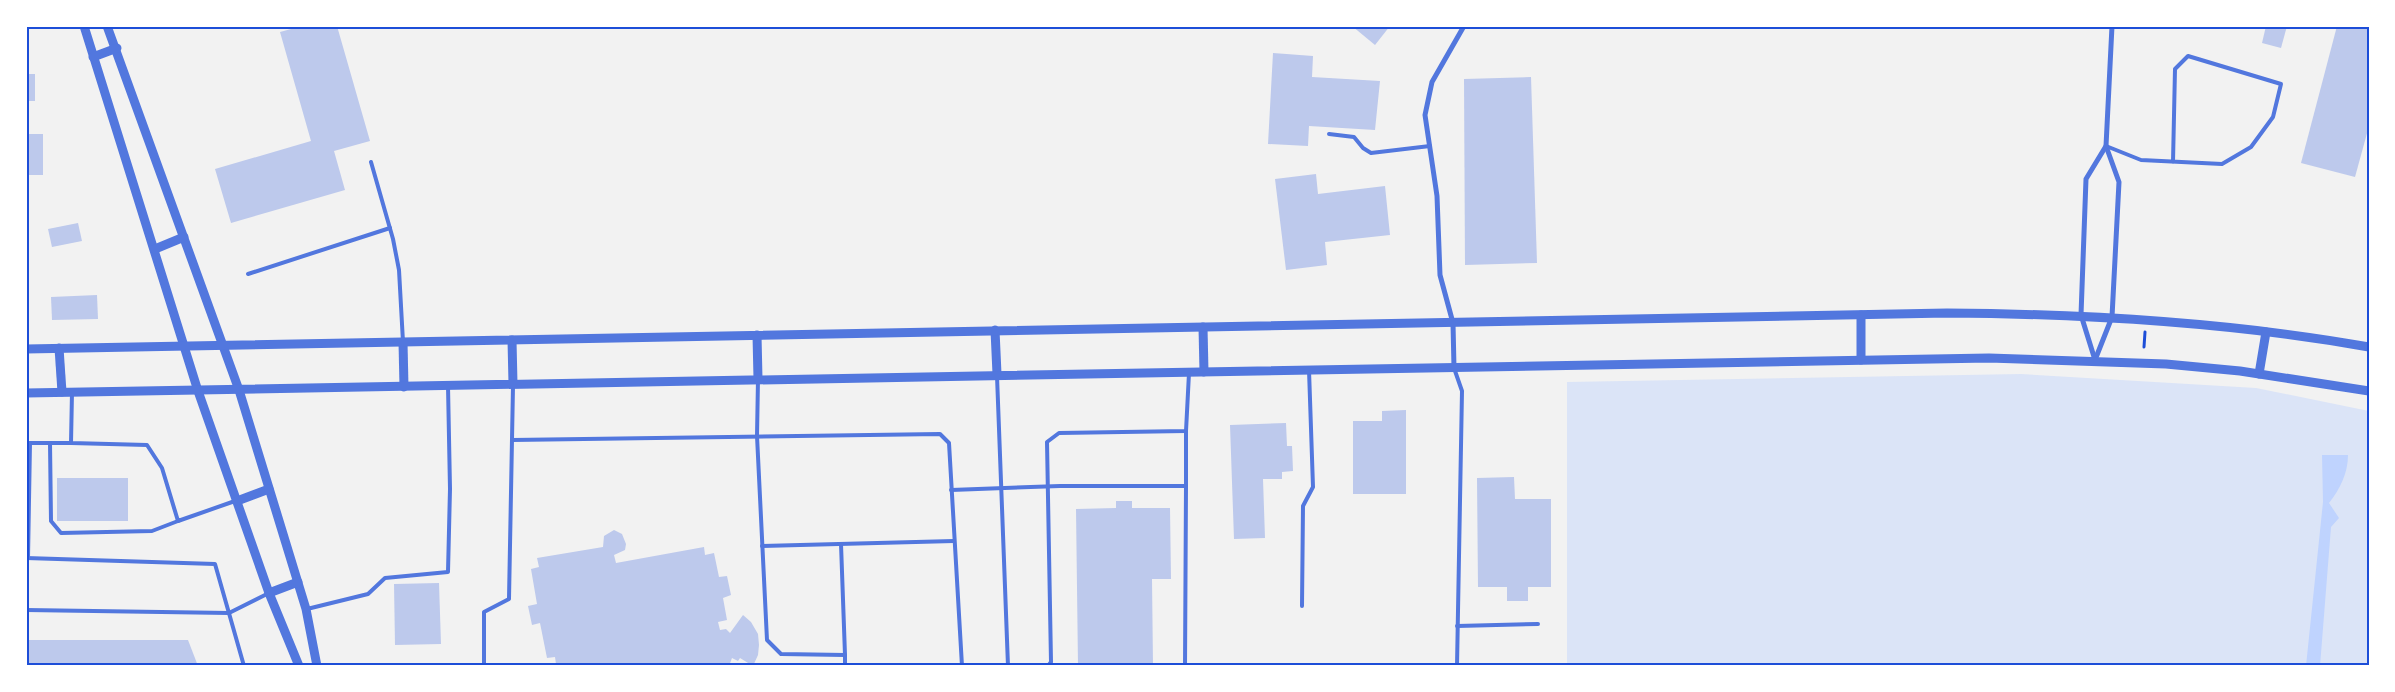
<svg xmlns="http://www.w3.org/2000/svg" width="2395" height="692" viewBox="0 0 2395 692" font-family="Mulish,sans-serif">
<rect width="100%" height="100%" fill="#f2f2f2"/>
<polygon fill="#dbe4f7" points="2021,374 2256,388 2369,411 2369,666 1567,666 1567,382"/>
<path fill="#bfd3fe" d="M2322 455H2348C2348 473 2340 489 2329 503L2339 518 2331 527 2320 666H2306L2323 502Z"/>
<g fill="#bdc9ec">
<polygon points="302,26 337,26 370,141 334,151 345,190 231,223 215,169 311,141 280,32"/>
<polygon points="1352,26 1390,26 1375,45"/>
<polygon points="2266,26 2287,26 2281,48 2262,43"/>
<polygon points="2337,26 2369,26 2369,126 2355,177 2301,163"/>
<polygon points="1273,53 1313,56 1312,77 1380,81 1375,130 1309,126 1308,146 1268,144"/>
<rect x="26" y="74" width="9" height="27"/>
<polygon points="1531,77 1537,263 1465,265 1464,79"/>
<rect x="26" y="134" width="17" height="41"/>
<polygon points="1316,174 1318,194 1385,186 1390,235 1325,242 1327,265 1286,270 1275,179"/>
<polygon points="78,223 82,241 52,247 48,229"/>
<polygon points="97,295 98,319 52,320 51,297"/>
<polygon points="1406,410 1406,494 1353,494 1353,421 1382,421 1382,411"/>
<polygon points="1286,423 1287,446 1292,446 1293,471 1282,472 1282,479 1263,479 1265,538 1234,539 1230,425"/>
<polygon points="1514,477 1515,499 1551,499 1551,587 1528,587 1528,601 1507,601 1507,587 1478,587 1477,478"/>
<rect x="57" y="478" width="71" height="43"/>
<polygon points="1116,501 1132,501 1132,508 1170,508 1171,579 1152,579 1153,666 1078,666 1076,509 1116,508"/>
<polygon points="614,530 622,534 626,544 625,550 614,555 616,563 704,547 705,555 714,553 719,577 727,576 731,595 723,598 727,620 718,622 720,630 726,629 730,633 743,615 751,622 758,634 759,645 758,655 753,666 740,658 738,661 732,658 729,666 549,666 556,664 555,657 547,658 540,623 532,625 528,606 537,604 531,569 539,567 537,558 603,547 604,536"/>
<polygon points="439,583 441,644 395,645 394,584"/>
<polygon points="26,640 188,640 198,666 26,666"/>
</g>
<g fill="none" stroke-linecap="round" stroke-linejoin="round">
<polyline stroke="#1d4ed8" stroke-width="3" points="2144,347 2145,332"/>
<g stroke="#5277de" stroke-width="4">
<polyline points="1329,134 1354,137 1363,148 1371,153 1430,146"/>
<polyline points="2106,146 2141,160 2222,164 2251,147 2273,117 2281,84 2188,56 2175,69 2173,162"/>
<polyline points="371,162 393,239 399,270 403,342"/>
<polyline points="248,274 390,228"/>
<polyline points="1454,368 1462,391 1457,666"/>
<polyline points="997,376 1008,666"/>
<polyline points="758,379 757,436 767,640 781,654 845,655 845,666"/>
<polyline points="72,392 71,443 147,445 162,468 178,521 235,501"/>
<polyline points="512,440 940,434 949,443 962,666"/>
<polyline points="26,443 71,443"/>
<polyline points="50,443 51,521 61,533 152,531 178,521"/>
<polyline points="951,490 1060,486 1186,486 1186,431"/>
<polyline points="841,544 845,655"/>
<polyline points="762,546 954,541"/>
<polyline points="26,558 215,564 244,666"/>
<polyline points="28,558 30,443"/>
<polyline points="1302,606 1303,506 1313,487 1309,370"/>
<polyline points="307,609 368,594 385,578 448,572 450,489 448,386"/>
<polyline points="26,610 229,613 269,593"/>
<polyline points="1457,626 1538,624"/>
<polyline points="484,666 484,612 509,599 513,386"/>
<polyline points="1048,666 1051,662 1047,442 1059,433 1186,431 1189,373"/>
<polyline points="1185,666 1186,486"/>
</g>
<g stroke="#5277de" stroke-width="5">
<polyline points="2095,360 2112,317 2119,182 2106,146 2112,26"/>
<polyline points="2095,360 2081,315 2086,179 2106,146"/>
<polyline points="1454,368 1453,323 1440,275 1437,196 1425,115 1432,82 1464,26"/>
</g>
<g stroke="#5277de" stroke-width="9">
<polyline points="84,26 198,391 269,593 299,666"/>
<polyline points="107,26 239,390 306,609 317,666"/>
<polyline points="93,57 117,48"/>
<polyline points="155,249 184,237"/>
<polyline points="1861,315 1861,360"/>
<polyline points="1203,327 1204,372"/>
<polyline points="995,330 997,374"/>
<polyline points="757,335 758,379"/>
<polyline points="512,340 513,384"/>
<polyline points="403,342 404,387"/>
<polyline points="59,348 62,392"/>
<path d="M26 349 1947 313C2088 314 2229 322 2369 347"/>
<polyline points="2259,374 2266,332"/>
<polyline points="26,393 1989,358 2166,364 2240,371 2369,391"/>
<polyline points="237,501 269,489"/>
<polyline points="269,593 298,582"/>
</g>
</g>
<rect width="2395" height="692" fill="none" stroke="#ffffff" stroke-width="55"/>
<rect x="28" y="28" width="2340" height="636" fill="none" stroke="#1d4ed8" stroke-width="2"/>
</svg>
